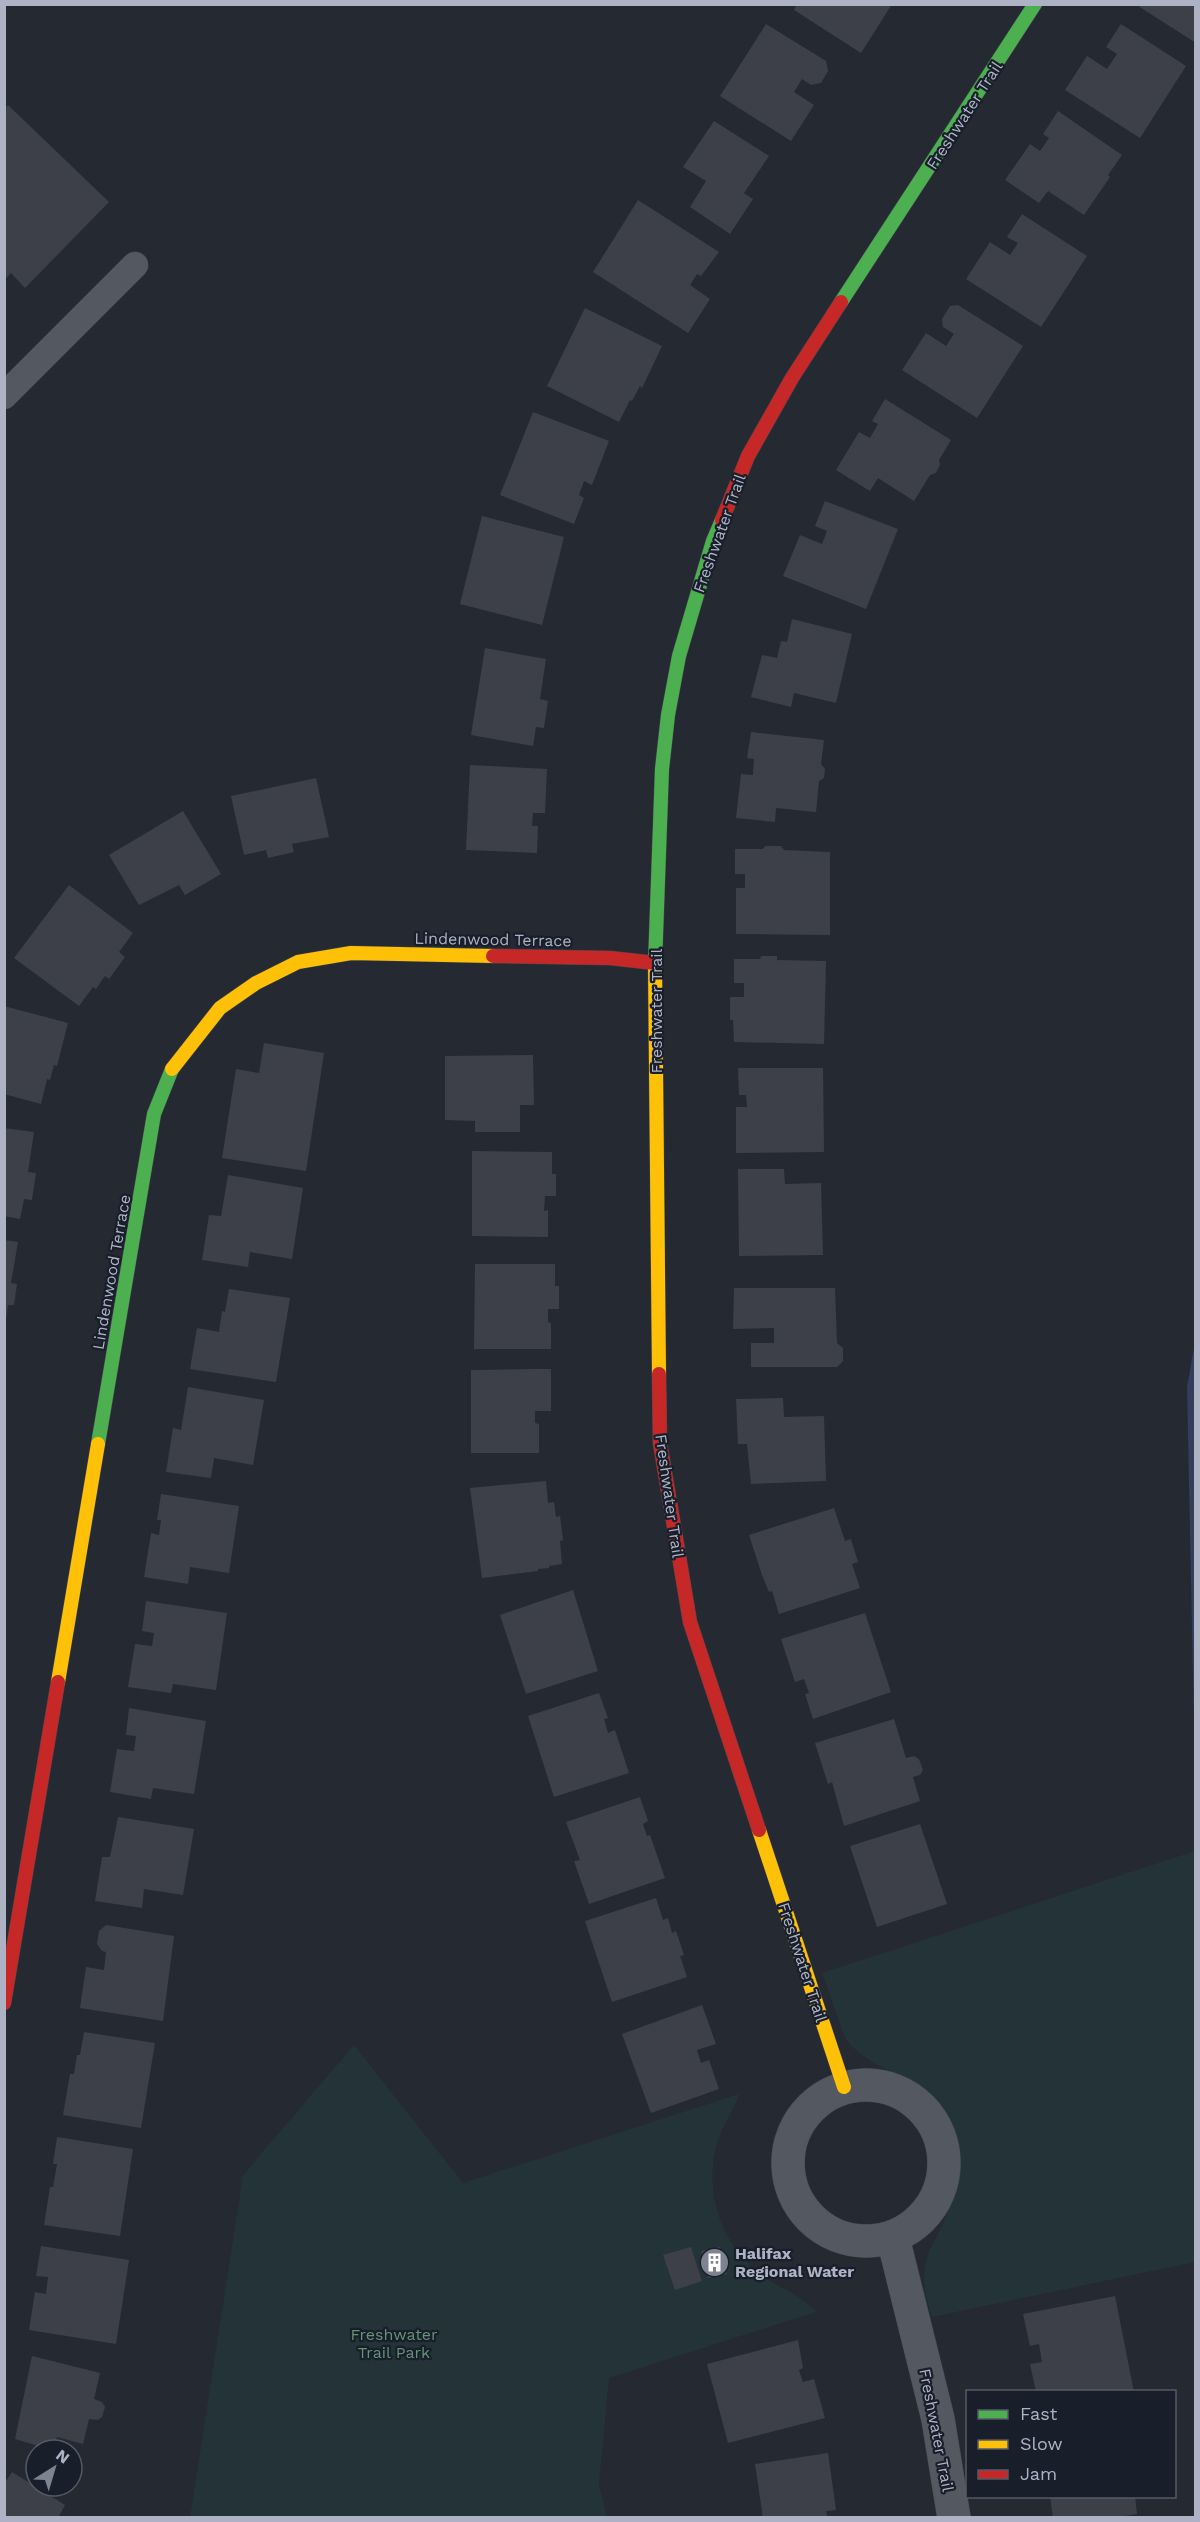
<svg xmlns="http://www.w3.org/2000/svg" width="1200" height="2522" viewBox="0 0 1200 2522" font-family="'Work Sans',sans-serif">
<rect width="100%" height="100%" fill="#252931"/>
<g fill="#233337">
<path d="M1195 1851V2262L932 2317C925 2297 921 2279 927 2258 931 2244 941 2231 946 2216 958 2185 954 2147 937 2118 929 2105 920 2093 907 2083 885 2066 863 2062 845 2038L822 1973Z"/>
<path d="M354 2045 463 2183 739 2094C734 2110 724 2124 718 2140 703 2189 719 2241 759 2273 778 2288 800 2294 816 2312L609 2378 599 2484 607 2517 190 2518 243 2175Z"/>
</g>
<polygon fill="#323e5a" points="1195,1342 1195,1773 1187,1387"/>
<g fill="#3d4048">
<polygon points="797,4 892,4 861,53 794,10"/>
<polygon points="1135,4 1196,4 1196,43"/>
<polygon points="766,24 826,61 828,71 821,83 811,85 802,79 794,92 814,105 791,141 720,96"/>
<polygon points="1121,24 1186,66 1140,138 1065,90 1087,56 1107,69 1117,54 1106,47"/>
<polygon points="8,105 109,202 25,288 11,273 4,280 4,109"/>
<polygon points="1058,111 1122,155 1108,175 1110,177 1084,215 1048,191 1039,203 1005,180 1030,144 1040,151 1049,138 1043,134"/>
<polygon points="714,121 769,156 744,193 753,199 730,234 690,207 706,181 683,167"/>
<polygon points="638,200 719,252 701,276 697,274 690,285 710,299 688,333 593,272"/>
<polygon points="1022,214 1087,256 1041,327 966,279 990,242 1010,255 1018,243 1007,237"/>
<polygon points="958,305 1023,346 977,418 902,370 926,333 946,346 954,334 943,327 942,319 950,306"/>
<polygon points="585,308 662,346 642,388 640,386 632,401 630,400 619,422 547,386"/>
<polygon points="885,399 951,440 939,460 940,465 936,473 930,475 914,501 878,478 870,491 836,470 859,432 870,438 878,424 872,421"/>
<polygon points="533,412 609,441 592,485 584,481 579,495 584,498 574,524 500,495"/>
<polygon points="825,501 898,529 866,609 783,576 800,535 822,544 827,531 815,526"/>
<polygon points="482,516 564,537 542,625 460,604"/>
<polygon points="792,619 852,634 836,703 794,693 791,707 751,697 762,655 777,658 781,641 787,642"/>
<polygon points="485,648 546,659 540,699 548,701 544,728 536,727 533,746 471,735"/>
<polygon points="751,732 824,740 821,764 825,769 824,778 819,781 816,812 776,808 775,822 736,818 741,774 753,775 754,759 747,758"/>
<polygon points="470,765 547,769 545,813 533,813 532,826 538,826 537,853 466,850"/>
<polygon points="316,778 329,837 292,844 294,852 268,858 266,850 244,855 231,796"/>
<polygon points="183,811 221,874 185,895 179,885 139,905 109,855"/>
<polygon points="765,846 781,846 784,850 830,852 830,935 736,934 736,888 745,888 745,874 735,874 735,849 763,849"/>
<polygon points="69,885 133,933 119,952 125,957 109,979 105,976 96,989 93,987 79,1006 14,958"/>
<polygon points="761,956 777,956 777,960 826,961 824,1044 734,1042 733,1020 730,1020 730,997 744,997 744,983 734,983 734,959 760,959"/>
<polygon points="4,1006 68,1023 57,1066 54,1065 50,1080 47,1079 41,1104 4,1094"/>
<polygon points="264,1043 324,1053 306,1171 222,1158 236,1069 259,1073"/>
<polygon points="533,1055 534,1105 520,1105 520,1132 475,1132 475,1121 445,1120 445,1056"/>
<polygon points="738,1068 823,1068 824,1152 736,1153 736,1107 747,1107 746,1095 739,1095"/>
<polygon points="4,1128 34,1132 28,1172 36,1173 32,1200 24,1199 20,1219 4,1216"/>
<polygon points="472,1151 552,1152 552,1174 556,1174 556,1196 545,1196 544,1211 548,1210 548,1237 472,1236"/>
<polygon points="738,1169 784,1169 785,1184 821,1183 823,1255 739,1256"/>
<polygon points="228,1175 303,1188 292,1259 250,1252 248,1267 202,1260 209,1215 221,1216"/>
<polygon points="4,1240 18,1242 11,1283 17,1284 14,1305 8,1305 6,1320"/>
<polygon points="475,1264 555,1264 555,1286 559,1286 559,1309 548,1309 548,1322 551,1323 551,1349 474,1349"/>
<polygon points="734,1288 835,1288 837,1343 843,1348 843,1361 837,1367 751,1367 751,1343 774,1343 774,1328 733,1329"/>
<polygon points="229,1289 290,1298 276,1382 190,1369 197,1328 219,1332 222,1311 225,1312"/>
<polygon points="535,1369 551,1369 551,1411 535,1411 535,1423 539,1424 539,1453 471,1453 471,1370"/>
<polygon points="188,1387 264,1400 253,1465 214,1458 211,1478 166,1472 173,1428 181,1430"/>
<polygon points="783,1398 784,1417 824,1416 826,1481 751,1484 747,1444 738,1444 736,1399"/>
<polygon points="546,1481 548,1503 554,1502 556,1517 560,1516 563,1540 560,1541 562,1564 549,1566 549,1568 538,1569 538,1571 482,1578 470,1488"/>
<polygon points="161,1494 239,1506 229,1573 190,1567 188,1584 144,1577 151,1533 159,1535 161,1520 157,1520"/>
<polygon points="834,1508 845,1541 851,1539 858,1562 852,1564 860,1588 779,1614 772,1591 769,1592 762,1575 749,1535"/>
<polygon points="573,1590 598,1671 526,1694 500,1615"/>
<polygon points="146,1601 227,1613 216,1690 173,1684 171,1693 128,1687 135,1644 152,1646 154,1633 142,1631"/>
<polygon points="865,1613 891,1692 813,1719 805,1694 809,1693 804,1679 795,1682 781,1639"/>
<polygon points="599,1693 608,1718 604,1719 608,1733 615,1730 629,1773 554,1797 528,1716"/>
<polygon points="129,1708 206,1721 194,1794 153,1788 151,1799 110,1792 117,1749 134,1751 136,1736 126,1735"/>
<polygon points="894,1719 906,1758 914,1756 919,1759 923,1770 920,1775 913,1777 920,1801 844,1826 832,1782 828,1784 815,1743"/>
<polygon points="640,1797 648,1821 643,1824 647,1836 650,1835 665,1878 589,1904 574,1861 580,1860 566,1822"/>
<polygon points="118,1817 194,1829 183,1895 144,1889 142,1908 95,1901 102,1857 110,1857"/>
<polygon points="920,1824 947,1904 877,1927 850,1846"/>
<polygon points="656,1898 663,1920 668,1918 672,1933 676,1931 684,1955 680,1956 687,1977 612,2002 585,1921"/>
<polygon points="106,1925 174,1936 163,2021 80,2008 86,1967 104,1970 106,1952 102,1951 97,1944 99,1931"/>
<polygon points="702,2005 716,2044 697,2050 701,2063 709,2060 719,2089 651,2113 622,2034"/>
<polygon points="84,2032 155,2043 141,2128 63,2115 70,2074 74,2074 77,2055 80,2055"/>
<polygon points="57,2137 133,2149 120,2236 44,2225 50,2187 53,2187 57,2164 53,2164"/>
<polygon points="41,2246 129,2260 116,2344 29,2330 35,2292 46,2294 48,2277 36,2276"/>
<polygon points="691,2247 702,2281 675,2290 663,2255"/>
<polygon points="720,2247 727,2274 708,2278 701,2251"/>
<polygon points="1115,2296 1134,2392 1036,2392 1030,2364 1042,2362 1039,2344 1030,2346 1023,2314"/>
<polygon points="798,2340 803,2368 799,2370 803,2382 814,2379 825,2418 728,2443 707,2364"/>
<polygon points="32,2356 100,2373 94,2399 102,2402 105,2407 102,2417 98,2420 89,2419 83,2444 57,2437 52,2450 15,2439"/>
<polygon points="828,2453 836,2510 826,2511 828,2518 763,2518 755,2464"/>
<polygon points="12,2472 65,2505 58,2518 4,2518 4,2484"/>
<polygon points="1050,2496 1135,2496 1137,2514 1113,2518 1053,2518"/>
</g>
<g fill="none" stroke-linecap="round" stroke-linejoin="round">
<defs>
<polyline id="lane" points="4,396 135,265"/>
<g id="street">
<circle cx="866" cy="2163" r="78"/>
<polyline points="893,2238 938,2419 954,2518"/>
</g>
<g id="fast">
<polyline points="841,302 1035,4"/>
<polyline points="655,964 662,769 668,715 679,656 713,541 722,520"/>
<polyline points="98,1444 154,1114 172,1069"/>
</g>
<g id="slow">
<polyline points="655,964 659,1374"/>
<polyline points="172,1069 220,1008 256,983 298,962 351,953 493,956"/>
<polyline points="58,1682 98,1444"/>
<polyline points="759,1830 844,2087"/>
</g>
<g id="jam">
<polyline points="722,520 748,456 792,378 841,302"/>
<polyline points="493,956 610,958 655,963"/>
<polyline points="659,1374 660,1443 690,1622 759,1830"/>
<polyline points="4,2003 58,1682"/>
</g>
</defs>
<use href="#lane" stroke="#42454c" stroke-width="27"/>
<use href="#street" stroke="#42454c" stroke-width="34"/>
<use href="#fast" stroke="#42454c" stroke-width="15"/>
<use href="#slow" stroke="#42454c" stroke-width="15"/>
<use href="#jam" stroke="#42454c" stroke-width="15"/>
<use href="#lane" stroke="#545860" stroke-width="26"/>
<use href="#street" stroke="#545860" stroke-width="33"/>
<use href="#fast" stroke="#4caf50" stroke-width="14"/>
<use href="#slow" stroke="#ffc107" stroke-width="14"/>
<use href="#jam" stroke="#c62828" stroke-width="14"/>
</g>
<defs>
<symbol id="building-disc" viewBox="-11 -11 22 22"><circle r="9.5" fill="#7d8391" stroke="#191e2b"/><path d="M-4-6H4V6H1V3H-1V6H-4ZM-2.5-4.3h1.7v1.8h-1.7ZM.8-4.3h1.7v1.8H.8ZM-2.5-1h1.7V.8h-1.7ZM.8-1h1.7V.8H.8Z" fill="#fff"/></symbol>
</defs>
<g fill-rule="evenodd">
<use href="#building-disc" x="698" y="2246" width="33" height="33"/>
</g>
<g text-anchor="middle" stroke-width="4.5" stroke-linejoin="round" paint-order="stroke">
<g font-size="16" fill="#adb3c4" stroke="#191e2b">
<text transform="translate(964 115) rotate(-57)" y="6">Freshwater Trail</text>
<text transform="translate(719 533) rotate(-70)" y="6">Freshwater Trail</text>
<text transform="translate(493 939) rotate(1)" y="6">Lindenwood Terrace</text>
<text transform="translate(656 1011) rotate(-90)" y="6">Freshwater Trail</text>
<text transform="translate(111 1272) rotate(-80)" y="6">Lindenwood Terrace</text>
<text transform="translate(670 1496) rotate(82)" y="6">Freshwater Trail</text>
<text transform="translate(803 1962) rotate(72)" y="6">Freshwater Trail</text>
<text transform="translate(937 2430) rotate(79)" y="6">Freshwater Trail</text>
</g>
<g font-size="16" font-weight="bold" fill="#adb3c4" stroke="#191e2b" text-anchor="start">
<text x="735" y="2259">Halifax<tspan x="735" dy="18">Regional Water</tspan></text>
</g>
<g font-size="16" fill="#659475" stroke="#191e2b">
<text x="394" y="2340">Freshwater<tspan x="394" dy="18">Trail Park</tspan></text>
</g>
</g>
<rect width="1200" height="2522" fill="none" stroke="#adb3c4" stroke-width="12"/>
<rect x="966" y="2390" width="210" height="108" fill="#191e2b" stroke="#545a68" stroke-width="1.5"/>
<rect x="978" y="2410" width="30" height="9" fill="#4caf50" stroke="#545a68" stroke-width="1.5"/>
<text x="1020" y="2420" font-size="18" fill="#adb3c4">Fast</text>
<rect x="978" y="2440" width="30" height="9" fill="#ffc107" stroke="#545a68" stroke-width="1.5"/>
<text x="1020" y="2450" font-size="18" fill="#adb3c4">Slow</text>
<rect x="978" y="2470" width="30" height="9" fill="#c62828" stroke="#545a68" stroke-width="1.5"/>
<text x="1020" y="2480" font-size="18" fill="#adb3c4">Jam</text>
<g transform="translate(54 2468) rotate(37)"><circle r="28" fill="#191e2b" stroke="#545a68" stroke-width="1.5"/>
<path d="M0-4.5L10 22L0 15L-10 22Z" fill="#7d8391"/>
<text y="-9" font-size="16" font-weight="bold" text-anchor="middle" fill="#adb3c4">N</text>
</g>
</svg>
